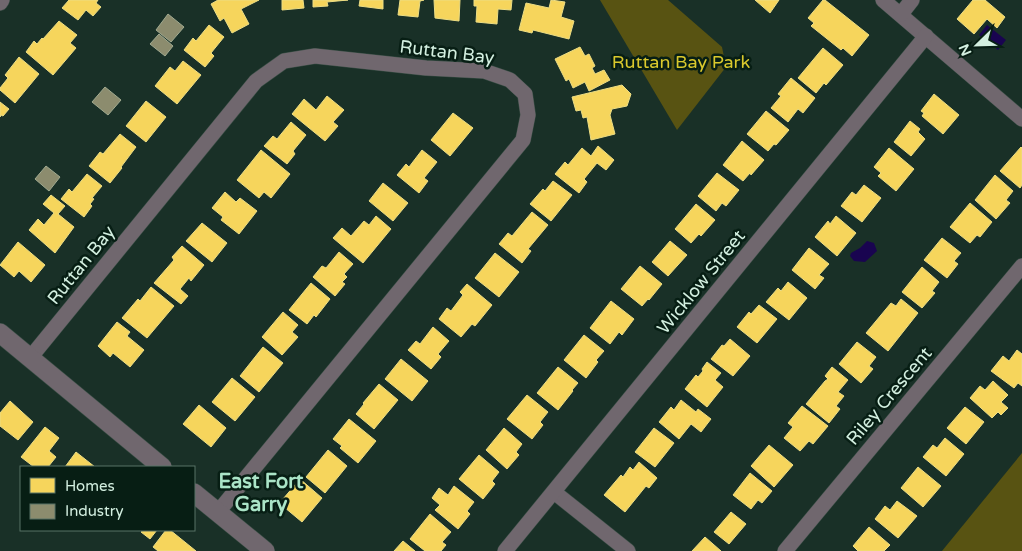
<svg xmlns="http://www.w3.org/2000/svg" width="1022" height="551" viewBox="0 0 1022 551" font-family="'Varela Round',sans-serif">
<rect width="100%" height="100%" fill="#193027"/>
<g fill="#585312">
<polygon points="600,0 668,0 722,47 726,67 677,130"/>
<polygon points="1022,453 1022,551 942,551"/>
</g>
<g fill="#190450">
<polygon points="987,25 1006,40 998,50 979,35"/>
<polygon points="867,241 874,243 877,251 865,262 854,261 850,256 851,253 860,248"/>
</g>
<g fill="#f6d55c" stroke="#ecdd84">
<polygon points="69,0 98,0 96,3 101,7 93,16 86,10 78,20 62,8"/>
<polygon points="218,0 259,0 241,9 249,24 232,33 224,18 220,21 211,4"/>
<polygon points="282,0 303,0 304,8 282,10"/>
<polygon points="313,0 348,0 327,2 328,6 313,7"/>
<polygon points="360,0 383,0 383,9 359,6"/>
<polygon points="400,0 424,0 420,1 418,17 398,15"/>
<polygon points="434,0 460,0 459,21 435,18"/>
<polygon points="474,0 512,0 511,10 498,9 497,24 476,22 477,6 474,6"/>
<polygon points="551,0 565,2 561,17 574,21 569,39 533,30 532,33 519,30 526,3 549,8"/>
<polygon points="755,0 779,0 770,13"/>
<polygon points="823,0 825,0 869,35 852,56 843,48 841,50 811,26 814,23 808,18"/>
<polygon points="973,0 985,0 1005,17 997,28 987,19 974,34 957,19"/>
<polygon points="59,21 77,35 70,43 76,48 53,75 26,52 34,41 37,44 42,38 43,39"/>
<polygon points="209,25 224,37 211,53 214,56 205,67 184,50 193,38 196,41"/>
<polygon points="580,47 585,56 589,54 595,66 592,68 595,74 604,70 610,80 589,91 585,82 573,88 569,79 566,81 555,59"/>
<polygon points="823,48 843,65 826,85 824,83 816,93 798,78"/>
<polygon points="19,57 39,74 15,103 0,90 0,88 8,78 5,75"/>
<polygon points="183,61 201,75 177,104 155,86 170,67 175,71"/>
<polygon points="791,78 815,98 803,113 798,109 788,122 771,108 781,96 778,94"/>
<polygon points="622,85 631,94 627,106 612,109 610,115 615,134 591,140 587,117 583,118 581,110 576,111 572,97"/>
<polygon points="934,94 959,115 943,134 922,116 924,113 921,111"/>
<polygon points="327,96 344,110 333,122 338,126 325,141 292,114 304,99 316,110"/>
<polygon points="146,101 166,117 146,142 126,126"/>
<polygon points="0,102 9,109 3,116 1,115 0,117"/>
<polygon points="766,111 789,130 776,145 774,144 768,151 747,134"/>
<polygon points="453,113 473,128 450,156 431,140"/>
<polygon points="910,121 920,129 918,132 925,139 911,156 894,142"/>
<polygon points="291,122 306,135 293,151 295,154 287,164 264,146 273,136 277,139"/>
<polygon points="120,134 136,147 121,167 122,168 110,183 89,166 100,152 103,154"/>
<polygon points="742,141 764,160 751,175 750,173 743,181 723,165"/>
<polygon points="598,146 614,160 606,170 597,163 584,179 587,182 579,193 555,174 565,162 568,165 582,148 591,156"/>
<polygon points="1021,147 1022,148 1022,185 1020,188 1000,171"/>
<polygon points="889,148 914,169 896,191 878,176 881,173 874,167"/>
<polygon points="261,150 290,174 271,198 264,192 259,198 237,180"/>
<polygon points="422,150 437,162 424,178 428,181 419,193 397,175 406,164 409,167"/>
<polygon points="717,173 739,190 726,206 722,203 716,211 698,196"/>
<polygon points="87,174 102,186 92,198 94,199 90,204 92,206 84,217 61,199 69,189 72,192"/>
<polygon points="995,175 1013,191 1006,200 1010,203 996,219 975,200"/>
<polygon points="553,181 572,195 551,221 530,204 543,189 545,191"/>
<polygon points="383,183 408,203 393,221 369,201"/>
<polygon points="864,185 881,198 862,222 841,206 852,192 856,195"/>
<polygon points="225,192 236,202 240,198 257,211 239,234 221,220 223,217 212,208"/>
<polygon points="51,195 65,206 58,214 74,227 55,253 29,230 38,219 44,225 54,213 43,204"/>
<polygon points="970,203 992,222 980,237 977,235 970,243 950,227"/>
<polygon points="696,204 715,220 701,236 699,234 691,243 675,229"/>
<polygon points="532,212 548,225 528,249 531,251 522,263 499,244 508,233 512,236"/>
<polygon points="376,216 391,229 363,263 333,238 342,228 351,236 364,221 369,225"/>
<polygon points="836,216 856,233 837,256 815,237 828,221 830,224"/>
<polygon points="202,223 227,243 212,262 186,241"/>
<polygon points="942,238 961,253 954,261 958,264 947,278 924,260"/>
<polygon points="670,241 687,255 668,276 652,262"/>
<polygon points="18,242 45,265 31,282 19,271 14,277 0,265"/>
<polygon points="182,246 204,265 191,281 189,278 180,289 188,296 181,304 154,283 174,260 172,257"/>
<polygon points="809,248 829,264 819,275 824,278 815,289 792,270"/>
<polygon points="339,252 353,264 344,274 347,277 342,282 345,284 335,296 313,277 322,266 326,268"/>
<polygon points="495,253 519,272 499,297 475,278"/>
<polygon points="640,266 662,284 649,300 648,299 642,306 621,289"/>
<polygon points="922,267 939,282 932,291 935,293 922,308 902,292"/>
<polygon points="788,282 807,298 789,320 766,302 778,288 781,291"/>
<polygon points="311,283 330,299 316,317 314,315 307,324 289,310"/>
<polygon points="467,284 492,305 475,326 472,324 461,337 439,319 447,308 451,311 463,295 460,292"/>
<polygon points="151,287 174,306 147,338 122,318 138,299 140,301"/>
<polygon points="901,299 918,313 888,351 866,333 891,303 896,306"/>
<polygon points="611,301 634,319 622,335 619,332 610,344 590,328"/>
<polygon points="759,305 777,319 757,343 737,327 749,312 751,314"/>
<polygon points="283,312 298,325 292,332 298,337 282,355 262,337"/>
<polygon points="117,322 130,332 127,336 144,350 130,367 113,353 110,357 98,346"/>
<polygon points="433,327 449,341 438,354 441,357 431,369 408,350 416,341 420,344"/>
<polygon points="584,335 604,351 596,360 598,362 586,378 564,360"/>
<polygon points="730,339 750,356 733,376 711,359 722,345 724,346"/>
<polygon points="857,342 876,357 869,366 873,369 861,383 839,364"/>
<polygon points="263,347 283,363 259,392 240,376"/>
<polygon points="1017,350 1022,354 1022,386 1018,383 1014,388 991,371 1003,356 1009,361"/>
<polygon points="401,359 428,381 412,401 385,379"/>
<polygon points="707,362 721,373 715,380 723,387 707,407 685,389 696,375 698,377 703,371 702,369"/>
<polygon points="558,367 578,383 572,390 573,391 558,410 537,393"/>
<polygon points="832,367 848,380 838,392 844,396 836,406 840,409 829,423 806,404 825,381 828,379 825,376"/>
<polygon points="232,378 255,397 235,421 212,402"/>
<polygon points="993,381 1008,395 1001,402 1008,408 1001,415 998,412 992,418 970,398 980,386 985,390"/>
<polygon points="379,384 398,400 374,429 356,414 364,404 363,403"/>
<polygon points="527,395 548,412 540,422 543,425 532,439 507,419"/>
<polygon points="681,400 696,412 698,409 711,419 701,432 691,424 679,439 659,422 671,407 674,410"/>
<polygon points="10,401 33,422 18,440 0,426 0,413"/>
<polygon points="199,405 226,428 211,447 183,424"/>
<polygon points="802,406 828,426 813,444 809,441 800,451 784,438 793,427 788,423"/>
<polygon points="965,407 984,422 966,444 947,428"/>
<polygon points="349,419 376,441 358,463 340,448 342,446 333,439"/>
<polygon points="45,427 59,438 49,451 56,457 48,467 34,467 21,457"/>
<polygon points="504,428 522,444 516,452 519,455 507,469 486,450"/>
<polygon points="654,428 674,443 655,467 635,452"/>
<polygon points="945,438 964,454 946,476 923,457 933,445 937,448"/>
<polygon points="769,445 793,465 774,487 751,466"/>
<polygon points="328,450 347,466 325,493 306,477"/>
<polygon points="76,452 95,467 65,467"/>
<polygon points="479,455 499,472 492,481 495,484 483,499 459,479"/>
<polygon points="639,462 657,478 649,488 646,486 625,512 604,495 621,475 623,477 630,467 633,470"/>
<polygon points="918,467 941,486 923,507 901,488"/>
<polygon points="750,473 772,491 762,503 758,500 751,509 733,495"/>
<polygon points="300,479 322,498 302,522 284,507 287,503 283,499"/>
<polygon points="454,486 474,502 467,511 470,514 458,529 435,510 440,505 432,498 439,488 448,495"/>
<polygon points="897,501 917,516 898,538 875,519 885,506 890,510"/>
<polygon points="731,512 746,524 729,544 714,532"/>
<polygon points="430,514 451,532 442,542 446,545 441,551 425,551 410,539"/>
<polygon points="869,527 890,545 884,551 858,551 853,546"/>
<polygon points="144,530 157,530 150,539 141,532"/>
<polygon points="166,530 170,530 196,551 158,551 153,547"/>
<polygon points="705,537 721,551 692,551"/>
<polygon points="403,541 415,551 394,551"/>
</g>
<g fill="#8c8c6e" stroke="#a1aa90">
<polygon points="168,14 184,27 171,42 156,30"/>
<polygon points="159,34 173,46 165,56 150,44"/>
<polygon points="105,87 121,100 108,115 92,102"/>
<polygon points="46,166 60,177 49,191 35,179"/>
</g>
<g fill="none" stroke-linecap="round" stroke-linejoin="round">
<defs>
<g id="minor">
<polyline points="883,0 1022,119"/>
<polyline points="0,3 2,0"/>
<polyline points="901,14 912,0"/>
<polyline points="30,358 256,81 284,61 315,56 426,68 484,71 510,80 525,94 528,115 523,140 218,512"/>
<polyline points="554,492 628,551"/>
<polyline points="505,551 926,36"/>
<polyline points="785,551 1022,266"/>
</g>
<g id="tertiary">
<polyline points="0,333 162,467"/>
<polyline points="194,493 265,551"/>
</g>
</defs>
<use href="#minor" stroke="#384d44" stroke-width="16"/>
<use href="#tertiary" stroke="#384d44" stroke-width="20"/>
<use href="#minor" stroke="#70676e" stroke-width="15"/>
<use href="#tertiary" stroke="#70676e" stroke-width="19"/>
</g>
<g text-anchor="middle" stroke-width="5" stroke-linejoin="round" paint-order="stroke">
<g font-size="18" fill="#d3efe0" stroke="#071e14">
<text transform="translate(447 52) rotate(7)" y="6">Ruttan Bay</text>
<text transform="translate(81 265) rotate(-51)" y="6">Ruttan Bay</text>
<text transform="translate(701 282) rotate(-51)" y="6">Wicklow Street</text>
<text transform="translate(889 396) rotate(-50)" y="6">Riley Crescent</text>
</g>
<g font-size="18" fill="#dac92d" stroke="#071e14">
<text x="681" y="68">Ruttan Bay Park</text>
</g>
<g font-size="20" font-weight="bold" fill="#aae4c7" stroke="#071e14">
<text x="261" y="488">East Fort<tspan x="261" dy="23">Garry</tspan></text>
</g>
</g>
<rect x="20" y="466" width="175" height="65" fill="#071e14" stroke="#597266"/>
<rect x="30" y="478" width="25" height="15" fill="#f6d55c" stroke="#597266"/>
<text x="65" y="491" font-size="15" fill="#d3efe0">Homes</text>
<rect x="30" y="504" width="25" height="15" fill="#8c8c6e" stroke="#597266"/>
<text x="65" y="516" font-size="15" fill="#d3efe0">Industry</text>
<g transform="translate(977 45) rotate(247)" stroke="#071e14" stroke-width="4" paint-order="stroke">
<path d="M0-4L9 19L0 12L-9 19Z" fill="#d3efe0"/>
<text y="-8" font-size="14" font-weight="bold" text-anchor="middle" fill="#d3efe0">N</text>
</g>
</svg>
